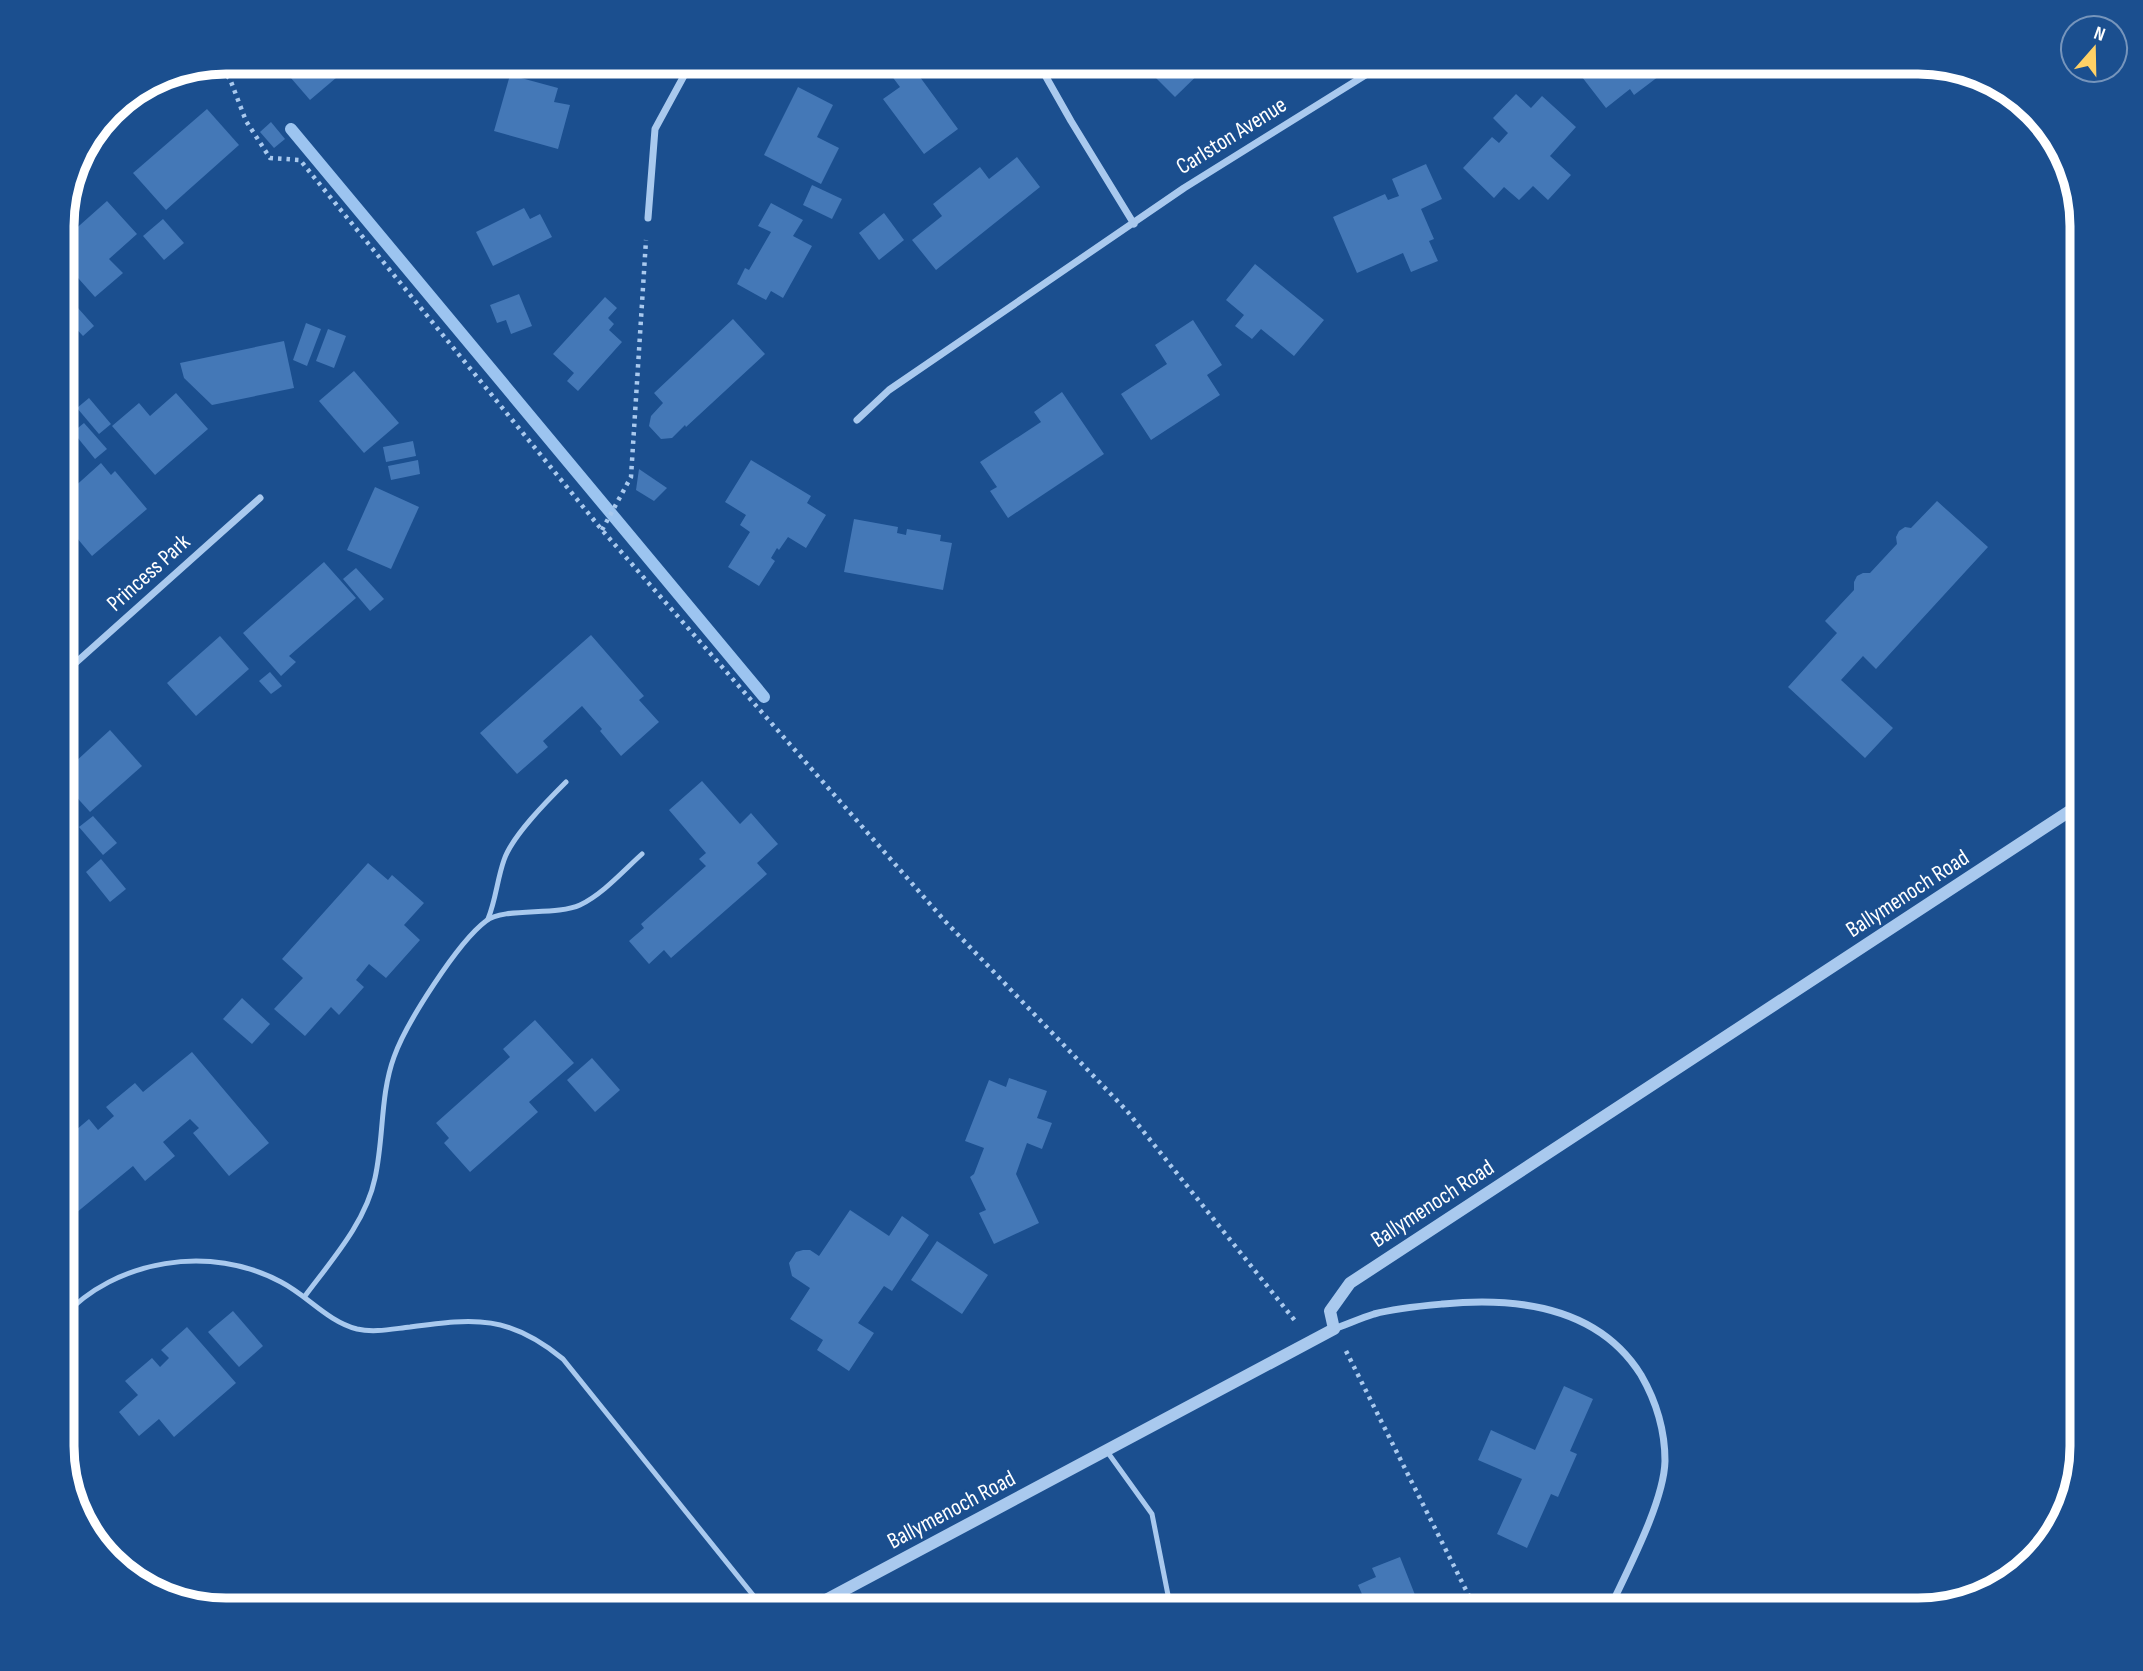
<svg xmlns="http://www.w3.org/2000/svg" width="2143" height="1671" viewBox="0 0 2143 1671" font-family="'Sofia Sans Condensed',sans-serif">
<rect width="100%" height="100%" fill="#1b4f8f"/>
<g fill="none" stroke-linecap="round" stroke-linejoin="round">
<polyline stroke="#9cc4f0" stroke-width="12" points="291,129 764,697"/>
</g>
<g fill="#4478b7">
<polygon points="279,61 334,61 343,72 310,100 278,63"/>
<polygon points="548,61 576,61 570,73"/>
<polygon points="1158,61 1212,61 1175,97 1148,70"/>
<polygon points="1603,61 1679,61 1634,95 1630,89 1606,108 1582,77"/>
<polygon points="909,62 958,129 924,154 883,99 900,87 891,75"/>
<polygon points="510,75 558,88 554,102 570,105 558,149 494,131"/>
<polygon points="798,87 833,105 817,137 839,148 821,184 764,155"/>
<polygon points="1516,94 1531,108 1542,96 1576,127 1550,156 1571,175 1548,200 1533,186 1519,200 1504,187 1494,198 1463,168 1492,137 1499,143 1508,133 1493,118"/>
<polygon points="207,109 239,145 166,210 133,173"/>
<polygon points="271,122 285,139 274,148 260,132"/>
<polygon points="1017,157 1040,187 936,270 912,240 942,216 933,204 980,167 989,179"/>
<polygon points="1426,164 1442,199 1421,209 1434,239 1429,241 1438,261 1411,272 1403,253 1357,273 1333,217 1385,194 1388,200 1399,196 1392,179"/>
<polygon points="812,185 842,199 832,219 803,205"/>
<polygon points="107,201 137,234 109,259 123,273 95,297 62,260 62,241"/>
<polygon points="771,203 803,220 793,236 812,246 783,298 771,291 766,300 737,284 745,268 749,270 771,232 758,226"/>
<polygon points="524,208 530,219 540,214 552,237 493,266 476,232"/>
<polygon points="884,213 904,240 879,260 859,233"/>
<polygon points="163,219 184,243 164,260 143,236"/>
<polygon points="1255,264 1324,320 1294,356 1261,329 1252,339 1235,326 1244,315 1226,300"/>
<polygon points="62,290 94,326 83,336 70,322 62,329"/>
<polygon points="519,294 532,326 511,334 506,320 497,323 490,305"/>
<polygon points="605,297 617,308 608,318 614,324 609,330 622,342 578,391 567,381 574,373 553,354"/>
<polygon points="733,319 765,354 686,427 685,425 672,438 661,439 649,426 651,416 663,403 654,393"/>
<polygon points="1193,320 1222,365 1207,375 1220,395 1151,440 1121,394 1167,364 1155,345"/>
<polygon points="306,323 321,329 307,366 293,360"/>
<polygon points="328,329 346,336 334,368 316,361"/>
<polygon points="284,341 294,388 212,405 184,378 180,363"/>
<polygon points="354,371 399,423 364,453 319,401"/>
<polygon points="1062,392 1104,454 1008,518 990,491 997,487 980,462 1041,422 1034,412"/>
<polygon points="176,393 208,429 155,475 112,426 139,403 150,416"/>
<polygon points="89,398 111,424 99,434 77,408"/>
<polygon points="84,423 107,449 95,459 73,432"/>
<polygon points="413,441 416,456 386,462 383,447"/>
<polygon points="418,460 420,474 391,480 388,466"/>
<polygon points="751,460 811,496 807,503 826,515 806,548 788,537 779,550 777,548 771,558 775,561 759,586 728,567 750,532 740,525 746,515 725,502"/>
<polygon points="101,463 111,475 115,471 147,509 92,556 62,520 62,498"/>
<polygon points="639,469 667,488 654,501 636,490"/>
<polygon points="375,487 419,507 391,569 347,550"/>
<polygon points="1937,501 1988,547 1876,669 1863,656 1841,680 1893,728 1865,758 1788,687 1837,633 1825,621 1854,590 1854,582 1857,576 1863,573 1870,573 1897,544 1896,537 1899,531 1905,527 1911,528"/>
<polygon points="854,519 898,527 897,533 906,535 907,529 941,535 940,541 952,543 943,590 844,572"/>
<polygon points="62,559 74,573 62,584"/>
<polygon points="324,562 356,598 289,656 296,662 281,676 243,633"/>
<polygon points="356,568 384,599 370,611 343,579"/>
<polygon points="591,635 644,696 639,700 659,722 621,756 600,731 602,729 582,706 543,741 548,747 517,774 480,733"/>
<polygon points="220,636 249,669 196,716 167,683"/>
<polygon points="270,672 282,686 271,694 259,681"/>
<polygon points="110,730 142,766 90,812 62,781 62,774"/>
<polygon points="702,781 740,824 751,813 778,844 757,863 767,874 671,958 664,950 649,964 629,941 644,928 641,924 706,866 699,859 706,853 669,810"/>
<polygon points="93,816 117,843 103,855 79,827"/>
<polygon points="101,859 126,889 110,902 86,872"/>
<polygon points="368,863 388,880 392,875 424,903 404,925 420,940 386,978 369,964 356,980 364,987 339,1015 331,1007 305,1036 274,1009 303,978 282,959"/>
<polygon points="242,998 270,1024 252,1044 223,1019"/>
<polygon points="535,1020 574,1063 529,1102 538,1112 470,1172 444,1143 449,1138 436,1123 510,1057 503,1049"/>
<polygon points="192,1052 269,1143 229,1176 193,1133 199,1128 190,1119 163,1142 175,1156 145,1181 133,1166 76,1213 62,1195 62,1173 72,1165 62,1152 62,1142 89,1119 98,1130 114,1116 106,1107 135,1083 143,1092"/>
<polygon points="592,1058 620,1090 595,1112 567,1080"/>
<polygon points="1009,1078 1047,1091 1037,1118 1052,1123 1042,1149 1027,1143 1016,1174 1039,1223 994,1244 979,1213 986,1210 970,1177 974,1174 984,1148 965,1141 989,1080 1006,1087"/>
<polygon points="850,1210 889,1236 902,1216 929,1235 892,1291 884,1286 858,1323 874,1333 849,1371 817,1350 823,1340 790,1319 810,1288 792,1276 789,1263 796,1252 803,1250 810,1250 819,1256"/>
<polygon points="937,1241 988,1275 962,1314 911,1280"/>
<polygon points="233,1311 263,1346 239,1367 208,1332"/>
<polygon points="187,1327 236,1383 174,1437 159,1419 139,1436 119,1412 138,1395 125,1381 152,1358 160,1367 169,1358 161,1350"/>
<polygon points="1564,1386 1593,1399 1570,1451 1577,1454 1558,1497 1551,1494 1527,1548 1497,1534 1522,1479 1478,1460 1491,1430 1535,1450"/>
<polygon points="1400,1557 1421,1610 1369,1610 1358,1585 1376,1577 1372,1568"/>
<polygon points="365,1600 405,1601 405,1610 365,1610"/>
</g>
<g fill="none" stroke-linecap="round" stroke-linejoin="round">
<g stroke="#a9c9ee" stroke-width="4.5" stroke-dasharray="3.5 5" stroke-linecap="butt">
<polyline points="215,63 230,79 246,121 270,158 300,160 602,530 944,920 1127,1111 1296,1322"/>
<polyline points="602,530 631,477 646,240"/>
<polyline points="1346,1351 1476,1610"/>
</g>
<g stroke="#a9c9ee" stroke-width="5">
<path d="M488 919C496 899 497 880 504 860 512 836 548 800 566 782"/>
<path d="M305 1296C331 1261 366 1222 375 1178 384 1138 380 1095 394 1057 406 1023 458 942 486 921 503 907 556 916 580 905 603 894 623 871 642 854"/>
<path d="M62 1318C115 1259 211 1244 281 1282 308 1296 327 1321 357 1329 374 1333 392 1329 410 1327 476 1318 509 1315 563 1359L765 1610"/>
<polyline points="1106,1450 1152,1514 1169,1600 1173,1610"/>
</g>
<g stroke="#a9c9ee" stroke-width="7">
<polyline points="1037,61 1071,121 1134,224"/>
<polyline points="648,218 655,129 692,61"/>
<polyline points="857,420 889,390 1184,188 1388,61"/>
<polyline points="62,675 260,498"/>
<path d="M1334 1329C1348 1324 1361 1318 1374 1314 1396 1308 1420 1306 1443 1304 1516 1297 1598 1306 1641 1375 1656 1401 1665 1431 1665 1461 1664 1502 1627 1571 1609 1610"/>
</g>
<polyline stroke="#a9c9ee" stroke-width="12" points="807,1610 1334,1329 1330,1311 1350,1283 2082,803"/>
</g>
<g text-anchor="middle" stroke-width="5" stroke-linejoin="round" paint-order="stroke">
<g font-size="23" fill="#fff" stroke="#1b4f8f">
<text transform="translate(1231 135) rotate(-32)" y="8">Carlston Avenue</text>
<text transform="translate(148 572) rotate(-42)" y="8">Princess Park</text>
<text transform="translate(1907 893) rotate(-33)" y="8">Ballymenoch Road</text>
<text transform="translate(1432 1203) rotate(-33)" y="8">Ballymenoch Road</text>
<text transform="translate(951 1509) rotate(-28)" y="8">Ballymenoch Road</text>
</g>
</g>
<path d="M0 0H2143V1671H0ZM226 74H1918A152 152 0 0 1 2070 226V1446A152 152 0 0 1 1918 1598H226A152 152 0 0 1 74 1446V226A152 152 0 0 1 226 74Z" fill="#1b4f8f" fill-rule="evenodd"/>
<path fill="none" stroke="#fff" stroke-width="9" d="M226 74H1918A152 152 0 0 1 2070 226V1446A152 152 0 0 1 1918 1598H226A152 152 0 0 1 74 1446V226A152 152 0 0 1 226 74Z"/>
<g transform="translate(2094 49) rotate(20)"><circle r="33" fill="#1b4f8f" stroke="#7695bc" stroke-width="2"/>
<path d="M0-5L12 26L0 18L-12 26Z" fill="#ffd166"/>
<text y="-10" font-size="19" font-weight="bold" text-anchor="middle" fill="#ffffff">N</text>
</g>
</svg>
